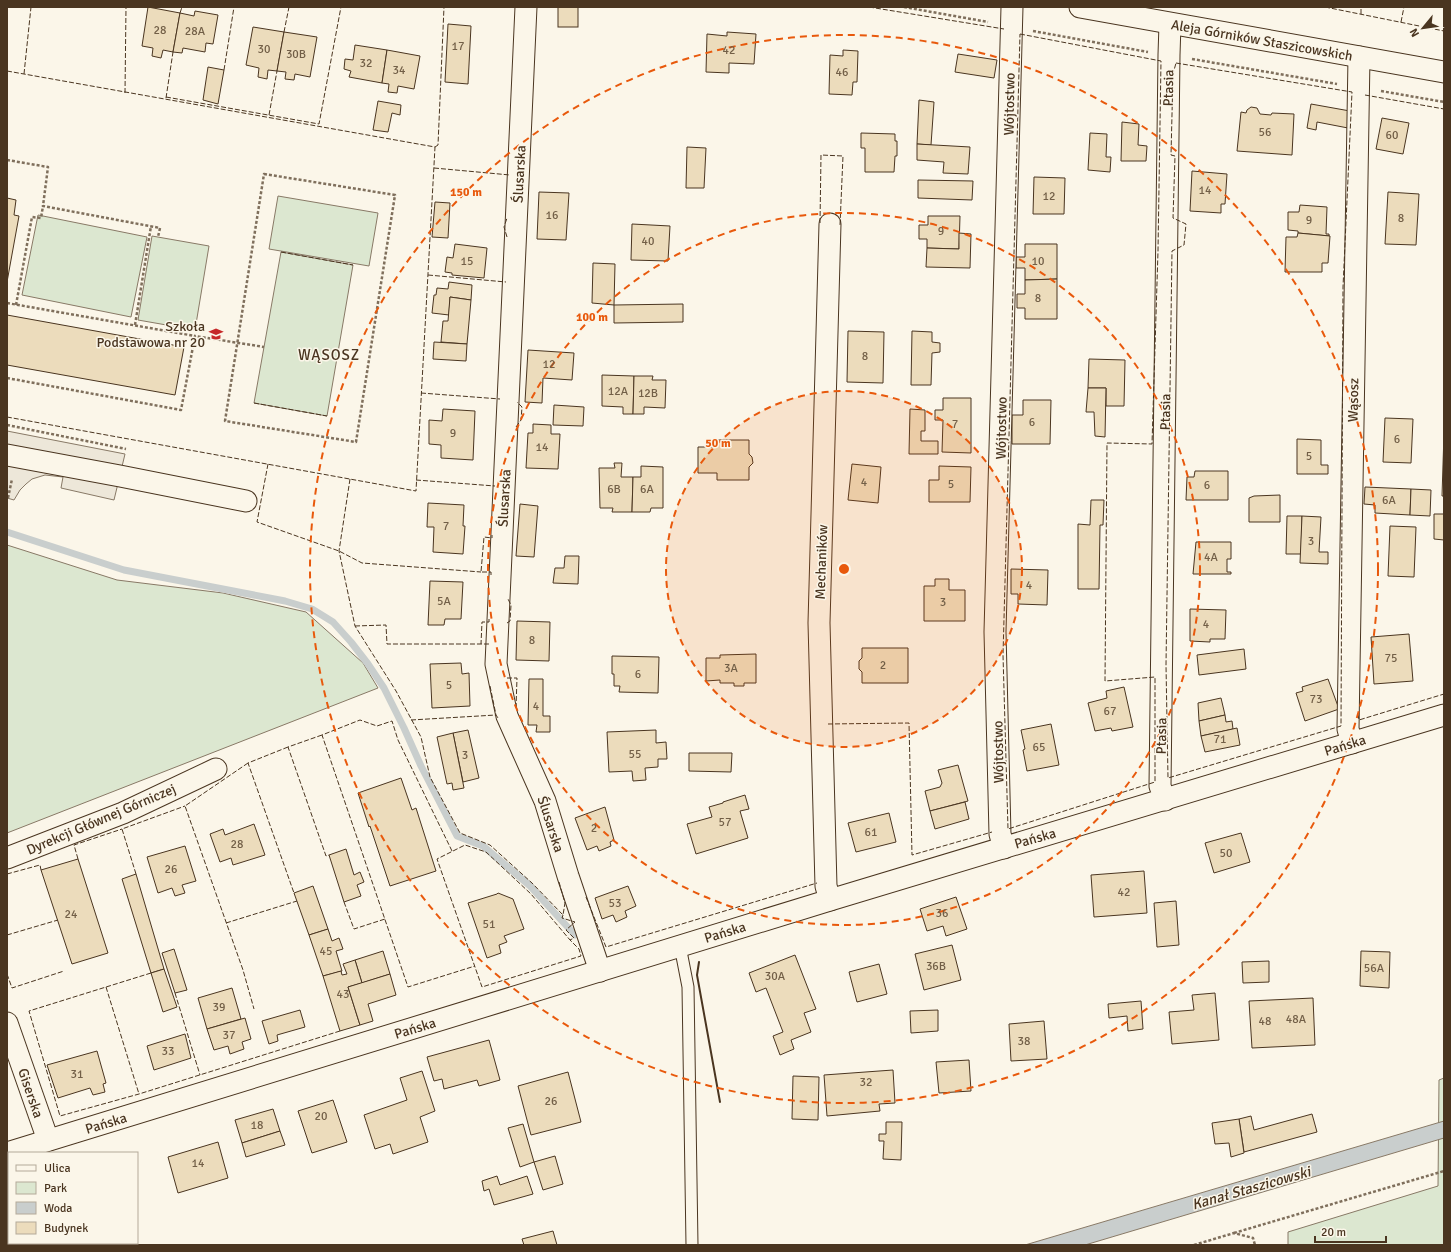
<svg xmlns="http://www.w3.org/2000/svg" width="1451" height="1252" viewBox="0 0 1451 1252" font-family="Signika,sans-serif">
<rect width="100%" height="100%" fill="#fbf6e9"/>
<g fill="#dce7d0" stroke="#887966">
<polygon points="278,196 378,213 369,266 269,249"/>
<polygon points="38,215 147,237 131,317 22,295"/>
<polygon points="152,236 209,246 195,330 138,320"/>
<polygon points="281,252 353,265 327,416 254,403"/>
<polygon points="7,545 117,580 223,593 306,612 363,663 378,688 7,833"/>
<polygon points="1444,1078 1444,1245 1288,1245 1288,1232 1438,1186 1439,1080"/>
</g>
<polygon fill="#ede7d9" stroke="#887966" points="7,431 125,454 114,500 61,488 63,477 45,475 32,479 26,484 20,490 14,500 7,498"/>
<polygon fill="#c9cecd" stroke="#887966" points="1444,1121 1444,1138 1085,1245 1025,1245"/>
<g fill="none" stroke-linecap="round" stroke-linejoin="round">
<polyline stroke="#c9cecd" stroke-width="7" points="7,532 124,570 285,601 312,609 333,622 351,642 368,664 384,688 404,728 421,766 457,836 483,846 529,885 575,935"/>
</g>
<g fill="#ecdcbc" stroke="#4a3520">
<polygon points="148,7 180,13 173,52 163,50 161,58 152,56 153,48 142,46"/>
<rect x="558" y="7" width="20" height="20"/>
<polygon points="195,11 218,15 213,44 206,43 205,52 183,48 182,53 173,52 180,13 194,16"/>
<polygon points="448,24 471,26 468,84 445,82"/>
<polygon points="253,27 284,32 277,71 268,70 267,79 258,77 259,68 246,65"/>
<polygon points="284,32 317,37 310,77 295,74 294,80 285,79 286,72 277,71"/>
<polygon points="727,32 756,34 754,64 729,63 729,73 706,72 707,34 727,36"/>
<polygon points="355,45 387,50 382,83 349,77 351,71 344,69 345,59 353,60"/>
<polygon points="387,50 420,56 414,89 398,86 397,93 388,92 389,84 382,83"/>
<polygon points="843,50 858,51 857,82 853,82 852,95 829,94 830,55 843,56"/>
<polygon points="958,54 997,60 994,78 955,72"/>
<polygon points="208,67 224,70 218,104 203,100"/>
<polygon points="919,100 934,102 931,145 917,144"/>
<polygon points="378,101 401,105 400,115 392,113 388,132 373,130"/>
<polygon points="1311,104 1350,111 1348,128 1317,122 1316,130 1307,128"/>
<polygon points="1251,107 1257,108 1260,114 1271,115 1272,113 1294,114 1292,155 1237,151 1241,112 1246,113 1247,110"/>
<polygon points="1382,118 1409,123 1403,154 1376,149"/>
<polygon points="1122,122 1139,124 1138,145 1147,146 1146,161 1121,161"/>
<polygon points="861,133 895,134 895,141 897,141 897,156 895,156 894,172 865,172 865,148 861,148"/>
<polygon points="1090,133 1107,134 1106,157 1111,157 1110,172 1088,170"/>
<polygon points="917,144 970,147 968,174 943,173 944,162 917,160"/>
<polygon points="687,147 706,148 704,188 686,188"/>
<polygon points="1192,171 1227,174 1225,204 1221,204 1221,213 1190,211"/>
<polygon points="1034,177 1065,178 1064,214 1033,214"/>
<polygon points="918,180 973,181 972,200 918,198"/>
<polygon points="539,192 569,193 566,240 537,239"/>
<polygon points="1388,192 1419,194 1416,245 1385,244"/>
<polygon points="7,198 16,200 14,215 19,216 7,282"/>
<polygon points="435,202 450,203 448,238 432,237"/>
<polygon points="1300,205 1327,207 1326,234 1329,234 1329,236 1298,233 1298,231 1288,230 1288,212 1299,212"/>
<polygon points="928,216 960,216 959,249 927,248 927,239 919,239 919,225 928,225"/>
<polygon points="632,224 670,226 668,261 631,260"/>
<polygon points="959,233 971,234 970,268 926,267 927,248 959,249"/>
<polygon points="1298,233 1330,236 1328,263 1322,263 1322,272 1285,272 1286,237 1297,237"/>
<polygon points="455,244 487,248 484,278 452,275 452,273 445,272 447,257 453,258"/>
<polygon points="1025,244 1057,244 1057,279 1025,280 1025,268 1016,268 1016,257 1025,257"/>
<polygon points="593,263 615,264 614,305 592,303"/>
<polygon points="1057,279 1057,319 1025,319 1025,308 1017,308 1017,294 1025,294 1025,280"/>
<polygon points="449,282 472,285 471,300 450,297 449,315 432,313 434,295 436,295 437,288 448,289"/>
<polygon points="450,297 471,300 467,344 441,342 443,321 448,321"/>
<polygon points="683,304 683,322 614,323 614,305"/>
<polygon points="7,315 184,347 175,395 7,365"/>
<polygon points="848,331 884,332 883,383 847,382"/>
<polygon points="912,331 932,332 932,342 940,343 940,352 932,353 931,385 911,385"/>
<polygon points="434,342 467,344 466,361 433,359"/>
<polygon points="528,350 574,353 572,380 543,378 542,403 525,402"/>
<polygon points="1089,359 1125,360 1124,406 1106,406 1106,388 1088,388"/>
<polygon points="602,375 634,376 633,414 623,414 623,407 602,406"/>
<polygon points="634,376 653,376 652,380 666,380 665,408 644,407 644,414 633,414"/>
<polygon points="1088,388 1106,388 1105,437 1095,436 1094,412 1086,412"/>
<polygon points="943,398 971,398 971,453 942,452 943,420 935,420 935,410 943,410"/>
<polygon points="1023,400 1051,400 1050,444 1012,444 1012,415 1023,415"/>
<polygon points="554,405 584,407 583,426 553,425"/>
<polygon points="443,409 475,411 473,460 441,458 441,445 429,444 429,420 442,421"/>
<polygon points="910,409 925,410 925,431 921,431 921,441 938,441 938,454 909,454"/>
<polygon points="1385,418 1413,419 1411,463 1383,462"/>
<polygon points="533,424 551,425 551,434 560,434 558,469 526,468 528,433 533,433"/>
<polygon points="1444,433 1444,496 1442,496"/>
<polygon points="1297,439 1321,440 1321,465 1328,465 1328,474 1297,474"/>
<polygon points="718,440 749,440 749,454 752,457 753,463 749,467 749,480 717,480 717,473 698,473 698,447 717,447"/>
<polygon points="614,463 622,463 621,477 633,477 632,512 612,512 613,508 600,508 599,468 615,468"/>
<polygon points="852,464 881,467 878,503 848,500"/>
<polygon points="641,466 663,467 663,508 651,508 650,512 632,512 633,477 641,477"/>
<polygon points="939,466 971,467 970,502 929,502 929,480 939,480"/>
<polygon points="1195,471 1228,471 1228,500 1186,500 1187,477 1194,477"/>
<polygon points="1365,487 1411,489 1410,515 1375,513 1375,505 1364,504"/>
<polygon points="1411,489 1431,490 1430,516 1410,515"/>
<polygon points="1280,495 1280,522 1249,522 1249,498 1254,496"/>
<polygon points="1091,500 1104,500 1103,525 1100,525 1099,589 1078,589 1078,524 1090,525"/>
<polygon points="428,503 464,505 463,526 465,526 463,554 433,552 434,527 427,527"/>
<polygon points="520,504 538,506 534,557 516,556"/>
<polygon points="1434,514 1444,514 1444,540 1434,539"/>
<polygon points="1287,516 1302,516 1301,554 1286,554"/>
<polygon points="1302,516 1321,517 1319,552 1328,552 1328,564 1300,563"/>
<polygon points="1390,526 1416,527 1414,577 1388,576"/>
<polygon points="1196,542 1231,542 1231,559 1227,559 1227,572 1231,572 1231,574 1193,574"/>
<polygon points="565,556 579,556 578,584 553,583 555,568 564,568"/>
<polygon points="1011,569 1048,570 1047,605 1018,604 1018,594 1011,594"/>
<polygon points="935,579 949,579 949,590 965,590 965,621 924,621 924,586 935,586"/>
<polygon points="430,581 463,582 461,619 445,619 444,625 428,625"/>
<polygon points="1190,609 1226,610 1225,639 1210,639 1210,642 1190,641"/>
<polygon points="517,621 550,622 549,661 516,660"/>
<polygon points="1409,634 1413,681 1374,684 1371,637"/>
<polygon points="862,648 908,648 908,683 862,683 862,672 859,669 859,661 862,658"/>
<polygon points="1244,649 1246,669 1199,675 1197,655"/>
<polygon points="756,654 756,683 744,683 744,686 734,686 734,683 720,683 720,680 706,681 706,658 720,658 720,655"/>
<polygon points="612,656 659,657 658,693 619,692 620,686 614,686 614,674 612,674"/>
<polygon points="461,663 462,674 469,673 470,706 432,708 430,664"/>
<polygon points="529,679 543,679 543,716 550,716 550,732 536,732 537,725 528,725"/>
<polygon points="1328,679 1339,709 1305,721 1296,693 1303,691 1302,687"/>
<polygon points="1124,687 1133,727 1112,731 1111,728 1095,731 1088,703 1107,698 1106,691"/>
<polygon points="1221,698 1225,715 1199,721 1198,703"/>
<polygon points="1225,715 1226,722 1232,721 1233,729 1201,736 1199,721"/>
<polygon points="1051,724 1059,765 1027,771 1023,750 1025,749 1021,730"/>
<polygon points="1237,728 1240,745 1205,752 1201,736"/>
<polygon points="468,730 479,778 463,782 453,733"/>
<polygon points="656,730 656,743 666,742 667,759 658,759 658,767 645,768 646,780 633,781 632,771 609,772 607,732"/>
<polygon points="453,733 464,788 453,790 452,783 447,784 437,737"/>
<polygon points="689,753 732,753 731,772 689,771"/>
<polygon points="958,765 968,801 930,811 925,791 940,787 942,783 938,770"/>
<polygon points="401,778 412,810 416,808 436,871 390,886 370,826 369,827 358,793"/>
<polygon points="745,795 749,809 740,811 748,838 696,854 687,824 712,817 709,807 723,803 723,802"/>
<polygon points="965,802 969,819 935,829 930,811"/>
<polygon points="605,807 614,840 610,842 611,846 599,851 597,846 587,850 575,818"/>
<polygon points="889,813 896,842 856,852 848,823"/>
<polygon points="254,824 265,855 233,865 231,858 220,862 210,834 223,829 225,835"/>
<polygon points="1241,833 1250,862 1214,873 1205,843"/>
<polygon points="185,846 196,881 182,885 185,893 175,896 172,888 158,893 147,857"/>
<polygon points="346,849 354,875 360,872 364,882 357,885 361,896 344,902 329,855"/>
<polygon points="78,859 108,953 72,964 41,870"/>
<polygon points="1144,871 1147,913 1094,917 1091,875"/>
<polygon points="136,874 164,969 151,973 122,879"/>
<polygon points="313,886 328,929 309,935 294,893"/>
<polygon points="628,886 636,906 625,911 627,917 616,922 613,915 602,919 595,898"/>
<polygon points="498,893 513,899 524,929 504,936 507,942 499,945 501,953 487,958 468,903 497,894"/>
<polygon points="956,897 967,929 946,936 943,926 927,931 920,909"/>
<polygon points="1176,901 1179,945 1157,947 1154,903"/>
<polygon points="328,929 332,941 339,938 343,949 336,951 342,971 323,976 309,935"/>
<polygon points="952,945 961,980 924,990 915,954"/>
<polygon points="174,949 187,990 175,993 162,953"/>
<polygon points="383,951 390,974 362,983 355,960"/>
<polygon points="1361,951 1390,952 1389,988 1360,986"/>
<polygon points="795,955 816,1009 804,1013 811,1032 791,1040 794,1049 780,1055 773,1036 783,1032 766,988 756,992 749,973"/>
<polygon points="355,960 362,983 348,987 360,1025 340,1031 323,976 341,971 342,975 347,974 343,964"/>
<polygon points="1269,961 1269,982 1243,983 1242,962"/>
<polygon points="879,964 887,994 857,1002 849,972"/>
<polygon points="164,969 177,1007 163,1012 151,973"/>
<polygon points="390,974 396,995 368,1004 373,1021 360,1025 348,987"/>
<polygon points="232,988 241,1019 207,1029 198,998"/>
<polygon points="1215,993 1219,1040 1172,1044 1169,1012 1194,1010 1192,995"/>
<polygon points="1313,998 1315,1045 1252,1048 1249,1001"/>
<polygon points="1141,1001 1143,1029 1128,1031 1127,1016 1109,1018 1108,1004"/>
<polygon points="300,1010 305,1027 277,1035 278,1041 269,1044 262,1021"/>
<polygon points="938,1010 938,1031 911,1033 910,1011"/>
<polygon points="245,1018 251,1039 242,1042 244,1049 230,1054 228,1046 214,1050 207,1029"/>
<polygon points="1044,1021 1047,1059 1011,1061 1009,1024"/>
<polygon points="185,1034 191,1058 154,1070 147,1046"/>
<polygon points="489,1040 500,1080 479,1086 477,1080 444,1089 442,1079 434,1081 427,1057"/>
<polygon points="97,1051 106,1083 103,1084 105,1092 93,1095 90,1088 58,1098 47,1065"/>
<polygon points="969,1060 971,1091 939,1093 936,1062"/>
<polygon points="893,1070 895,1103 879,1104 880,1111 827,1116 824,1075"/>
<polygon points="422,1071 435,1111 420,1117 428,1142 393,1154 390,1144 375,1149 364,1115 407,1100 400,1078"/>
<polygon points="568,1072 581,1122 531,1135 518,1086"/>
<polygon points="793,1076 819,1077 818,1120 792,1119"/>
<polygon points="333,1100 347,1142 312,1153 298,1111"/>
<polygon points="273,1109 280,1131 242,1143 235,1120"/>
<polygon points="1312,1114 1317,1132 1244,1152 1239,1119 1251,1116 1254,1130"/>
<polygon points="1239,1119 1244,1153 1231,1157 1229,1143 1215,1144 1212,1123"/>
<polygon points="886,1122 902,1122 901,1160 883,1159 884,1141 879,1141 879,1134 886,1134"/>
<polygon points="523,1124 534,1162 520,1167 508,1128"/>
<polygon points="280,1131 285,1145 246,1157 242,1143"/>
<polygon points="218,1142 228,1178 178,1193 168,1157"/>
<polygon points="555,1156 563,1184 543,1190 534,1162"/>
<polygon points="497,1176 500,1185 527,1176 533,1194 494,1205 489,1189 484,1191 482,1181"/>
<polygon points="553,1231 557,1245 524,1245 522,1239"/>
</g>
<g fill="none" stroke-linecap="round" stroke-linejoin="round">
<defs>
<polyline id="lane" points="680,946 688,987 692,1245"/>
<g id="street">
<polyline points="526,7 496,664 507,716 545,801 568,876 600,971"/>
<polyline points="1080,7 1444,72"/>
<polyline points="7,455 120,476 246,501"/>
<polyline points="1352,743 1348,729 1359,57"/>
<polyline points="1165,800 1160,786 1169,55 1170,24"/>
<polyline points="1004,848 1000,834 995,632 1012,7"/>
<polyline points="7,858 123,813 216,769"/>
<polyline points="830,900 826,886 819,623 830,224"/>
<polyline points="7,1023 48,1140"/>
<polyline points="7,1153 830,900 1444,715"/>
</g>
</defs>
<use href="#lane" stroke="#4a3520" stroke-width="13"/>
<use href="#street" stroke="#4a3520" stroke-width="23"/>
<g stroke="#7f6f5c" stroke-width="2.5" stroke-dasharray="3 2" stroke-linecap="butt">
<polyline points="904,7 988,22"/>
<polyline points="1033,31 1148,52"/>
<polyline points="1192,59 1337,84"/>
<polyline points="1381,91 1444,102"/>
<polyline points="7,160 48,167 43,206 160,228 158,237"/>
<polygon points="264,174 395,195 356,442 225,421"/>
<polyline points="7,303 195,336"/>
<polyline points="16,305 32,217 41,218 43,206"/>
<polyline points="135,325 151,226"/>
<polyline points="7,378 181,410 195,336 264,347"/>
<polyline points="7,425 126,449"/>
<polyline points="8,498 12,479"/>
<polyline points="1234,1233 1444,1171"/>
<polyline points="1194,1245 1234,1233 1253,1238 1255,1245"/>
</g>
<use href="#lane" stroke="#fbf6e9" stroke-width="11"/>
<use href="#street" stroke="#fbf6e9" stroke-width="21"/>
<g stroke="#4a3520" stroke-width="1" stroke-dasharray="5 2" stroke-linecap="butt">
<polyline points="869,7 1004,29"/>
<polyline points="1325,7 1444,31"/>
<polyline points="180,13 182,7"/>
<polyline points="1361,14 1361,7"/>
<polyline points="1401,22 1404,7"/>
<polyline points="284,32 289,7"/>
<polygon points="1020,34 1161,61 1158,251 1152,444 1107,443 1105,681 1155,677 1155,782 1008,829 1003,655"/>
<polygon points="1176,63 1352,92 1343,287 1341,726 1168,778 1166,665 1172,251 1184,245 1186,224 1173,218 1175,156 1171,155 1173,74"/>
<polyline points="224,70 234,7"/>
<polyline points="7,71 435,147 416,491 7,417"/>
<polyline points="24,74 31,7"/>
<polyline points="125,93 126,7"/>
<polyline points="1365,95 1444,109"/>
<polyline points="166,97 319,124 341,7"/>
<polyline points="166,98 173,52"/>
<polyline points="269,115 277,71"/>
<polyline points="435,147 438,145 444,7"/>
<polyline points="434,168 510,175"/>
<polyline points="820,223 821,155 843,156 840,225"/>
<polyline points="507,237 504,227 507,218"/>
<polyline points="281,252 353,265"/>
<polyline points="428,275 506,282"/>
<polyline points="421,393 500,399"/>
<polyline points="254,403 327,416"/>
<polyline points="516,427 521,420 522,407 517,402"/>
<polyline points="268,464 257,522 339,551 362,563 481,572"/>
<polyline points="350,479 339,551 355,626 396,691 421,737 430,777 460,833 490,845 532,883 563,915 565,903 559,882"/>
<polyline points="416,480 495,486"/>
<polyline points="491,575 491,572 481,572 484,537 492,538 492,535"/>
<polyline points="489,619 489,622 482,622 481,644 489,644 489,646"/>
<polyline points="507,623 510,621 511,605 508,599"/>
<polyline points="355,626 386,625 387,644 481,644"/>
<polyline points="507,678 517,678 516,708"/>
<polyline points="490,686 496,715 498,718"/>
<polyline points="1358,714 1359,720 1444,694"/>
<polyline points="411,720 496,715"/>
<polyline points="828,724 909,723 912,855 992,832"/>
<polyline points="322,735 288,747 326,856 329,855"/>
<polyline points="288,747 248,763 294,893"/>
<polyline points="248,763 185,806 243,970 254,1009"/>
<polyline points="452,851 398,740 392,721 377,726 360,720 322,735 408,987 475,966"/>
<polyline points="78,859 74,845 122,829"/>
<polyline points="7,874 40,865 41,870"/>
<polyline points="136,874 122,829 185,806"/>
<polyline points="586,897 606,947 817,883"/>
<polyline points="344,902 354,929 385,919"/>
<polyline points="563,915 562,918 575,922 566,930 574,938 570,940 579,949 581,956 482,987 437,859 465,845 486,852 531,894 570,940"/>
<polyline points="226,923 297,901"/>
<polyline points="7,935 58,920"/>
<polyline points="151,973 29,1011 60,1116 139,1094 340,1031"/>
<polyline points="7,974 12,988 64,971"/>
<polyline points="106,987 139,1094"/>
<polyline points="175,993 200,1075"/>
</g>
<polyline stroke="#4a3520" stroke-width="2" points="699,962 697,975 720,1102"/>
</g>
<circle cx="844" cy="569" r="178" fill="#e8590c" fill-opacity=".12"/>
<g fill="none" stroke="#e8590c" stroke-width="2" stroke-dasharray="7 5">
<circle cx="844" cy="569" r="178"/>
<circle cx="844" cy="569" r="356"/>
<circle cx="844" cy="569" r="534"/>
</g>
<defs>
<symbol id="school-bare" viewBox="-9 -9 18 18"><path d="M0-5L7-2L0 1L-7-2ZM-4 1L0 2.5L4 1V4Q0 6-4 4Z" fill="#c62828" stroke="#fbf6e9" stroke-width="2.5" paint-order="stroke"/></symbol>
</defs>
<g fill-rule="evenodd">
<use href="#school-bare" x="206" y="324" width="20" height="20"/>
</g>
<g text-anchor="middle" stroke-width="3" stroke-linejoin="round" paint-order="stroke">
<g font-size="12" fill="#725f47">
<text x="160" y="34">28</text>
<text x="195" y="35">28A</text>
<text x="458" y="50">17</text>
<text x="264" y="53">30</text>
<text x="729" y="54">42</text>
<text x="296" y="58">30B</text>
<text x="366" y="67">32</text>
<text x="399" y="74">34</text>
<text x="842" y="76">46</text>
<text x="1265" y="136">56</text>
<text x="1392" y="139">60</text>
<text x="1205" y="194">14</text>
<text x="1049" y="200">12</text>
<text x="552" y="219">16</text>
<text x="1401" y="222">8</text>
<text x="1309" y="224">9</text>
<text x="941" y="235">9</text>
<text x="648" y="245">40</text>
<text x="467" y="265">15</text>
<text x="1038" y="265">10</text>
<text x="1038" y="302">8</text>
<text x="865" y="360">8</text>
<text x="549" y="368">12</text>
<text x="618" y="395">12A</text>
<text x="648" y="397">12B</text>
<text x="1032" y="426">6</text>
<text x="955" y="428">7</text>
<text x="453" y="437">9</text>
<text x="1397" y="443">6</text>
<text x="542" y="451">14</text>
<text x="1309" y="460">5</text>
<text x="864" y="486">4</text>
<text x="951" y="488">5</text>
<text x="1207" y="489">6</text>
<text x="614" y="493">6B</text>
<text x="647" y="493">6A</text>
<text x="1389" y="504">6A</text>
<text x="446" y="530">7</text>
<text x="1311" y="545">3</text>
<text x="1211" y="561">4A</text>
<text x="1029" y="589">4</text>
<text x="444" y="605">5A</text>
<text x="943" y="606">3</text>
<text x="1206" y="628">4</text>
<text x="532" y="644">8</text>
<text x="1391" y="662">75</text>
<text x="883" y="669">2</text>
<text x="731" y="672">3A</text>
<text x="638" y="678">6</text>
<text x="449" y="689">5</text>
<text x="1316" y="703">73</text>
<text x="536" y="710">4</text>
<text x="1110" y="715">67</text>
<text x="1220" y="743">71</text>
<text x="1039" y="751">65</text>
<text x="635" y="758">55</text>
<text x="465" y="759">3</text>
<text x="725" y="826">57</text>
<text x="594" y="832">2</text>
<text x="871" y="836">61</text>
<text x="237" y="848">28</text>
<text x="1226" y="857">50</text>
<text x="171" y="873">26</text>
<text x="1124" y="896">42</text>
<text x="615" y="907">53</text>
<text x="942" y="917">36</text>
<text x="71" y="918">24</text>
<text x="489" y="928">51</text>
<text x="326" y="955">45</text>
<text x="936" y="970">36B</text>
<text x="1374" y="972">56A</text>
<text x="775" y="980">30A</text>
<text x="343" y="998">43</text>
<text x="219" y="1011">39</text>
<text x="1296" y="1023">48A</text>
<text x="1265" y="1025">48</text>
<text x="229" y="1039">37</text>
<text x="1024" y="1045">38</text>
<text x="168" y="1055">33</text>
<text x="77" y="1078">31</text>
<text x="866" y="1086">32</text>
<text x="551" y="1105">26</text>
<text x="321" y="1120">20</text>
<text x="257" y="1129">18</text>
<text x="198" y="1167">14</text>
</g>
<g font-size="14" fill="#4a3520" stroke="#fbf6e9">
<text transform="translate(1262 40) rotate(10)" y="5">Aleja Górników Staszicowskich</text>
<text transform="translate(1168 88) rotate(-89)" y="5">Ptasia</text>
<text transform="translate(1009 104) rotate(-89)" y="5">Wójtostwo</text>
<text transform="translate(519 174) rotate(-87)" y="5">Ślusarska</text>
<text transform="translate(1353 400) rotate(-89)" y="5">Wąsosz</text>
<text transform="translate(1165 412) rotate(-89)" y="5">Ptasia</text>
<text transform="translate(1001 428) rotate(-89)" y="5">Wójtostwo</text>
<text transform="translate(504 498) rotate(-87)" y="5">Ślusarska</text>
<text transform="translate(821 562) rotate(-88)" y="5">Mechaników</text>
<text transform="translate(1161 736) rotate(-89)" y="5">Ptasia</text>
<text transform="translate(1345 745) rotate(-17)" y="5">Pańska</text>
<text transform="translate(998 752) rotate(-91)" y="5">Wójtostwo</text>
<text transform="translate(101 819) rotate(-23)" y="5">Dyrekcji Głównej Górniczej</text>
<text transform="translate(551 824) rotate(72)" y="5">Ślusarska</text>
<text transform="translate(1035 838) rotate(-16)" y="5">Pańska</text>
<text transform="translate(725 932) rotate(-17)" y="5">Pańska</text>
<text transform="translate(415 1028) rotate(-17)" y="5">Pańska</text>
<text transform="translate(31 1093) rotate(71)" y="5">Giserska</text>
<text transform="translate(106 1123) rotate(-17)" y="5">Pańska</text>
</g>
<g font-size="14" fill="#4a3520" stroke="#fbf6e9" text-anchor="end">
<text x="205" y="331">Szkoła<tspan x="205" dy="16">Podstawowa nr 20</tspan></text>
</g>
<g font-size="15" letter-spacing="1" fill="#4a3520" stroke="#fbf6e9">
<text x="329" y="360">WĄSOSZ</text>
</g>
<g font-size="15" font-style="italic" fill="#4a3520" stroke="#fbf6e9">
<text transform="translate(1251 1188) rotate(-16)" y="5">Kanał Staszicowski</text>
</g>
</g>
<circle cx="844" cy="569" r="6" fill="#e8590c" stroke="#fbf6e9" stroke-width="2"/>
<g font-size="12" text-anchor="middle" font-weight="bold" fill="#e8590c" stroke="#fbf6e9" stroke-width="3" stroke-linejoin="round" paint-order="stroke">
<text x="466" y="196">150 m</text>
<text x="592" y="321">100 m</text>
<text x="718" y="447">50 m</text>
</g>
<rect width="1451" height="1252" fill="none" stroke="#4a3520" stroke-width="16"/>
<rect x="8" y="1152" width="130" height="92" fill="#fbf6e9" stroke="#b4a999"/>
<rect x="16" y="1165" width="20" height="6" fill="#fbf6e9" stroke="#b4a999"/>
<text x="44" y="1172" font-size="12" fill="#4a3520">Ulica</text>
<rect x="16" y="1182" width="20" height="12" fill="#dce7d0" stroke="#b4a999"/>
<text x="44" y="1192" font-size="12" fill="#4a3520">Park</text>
<rect x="16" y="1202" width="20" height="12" fill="#c9cecd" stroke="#b4a999"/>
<text x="44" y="1212" font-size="12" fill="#4a3520">Woda</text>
<rect x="16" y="1222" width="20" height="12" fill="#ecdcbc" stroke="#b4a999"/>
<text x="44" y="1232" font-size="12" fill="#4a3520">Budynek</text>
<g transform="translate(1423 28) rotate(241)" stroke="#fbf6e9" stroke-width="3" paint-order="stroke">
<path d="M0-3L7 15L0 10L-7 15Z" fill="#4a3520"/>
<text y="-6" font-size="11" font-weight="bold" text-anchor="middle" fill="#4a3520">N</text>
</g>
<path d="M1315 1236v6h71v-6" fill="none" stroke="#4a3520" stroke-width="2"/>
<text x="1321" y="1236" font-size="12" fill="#4a3520" stroke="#fbf6e9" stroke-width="3" paint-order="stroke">20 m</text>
</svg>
